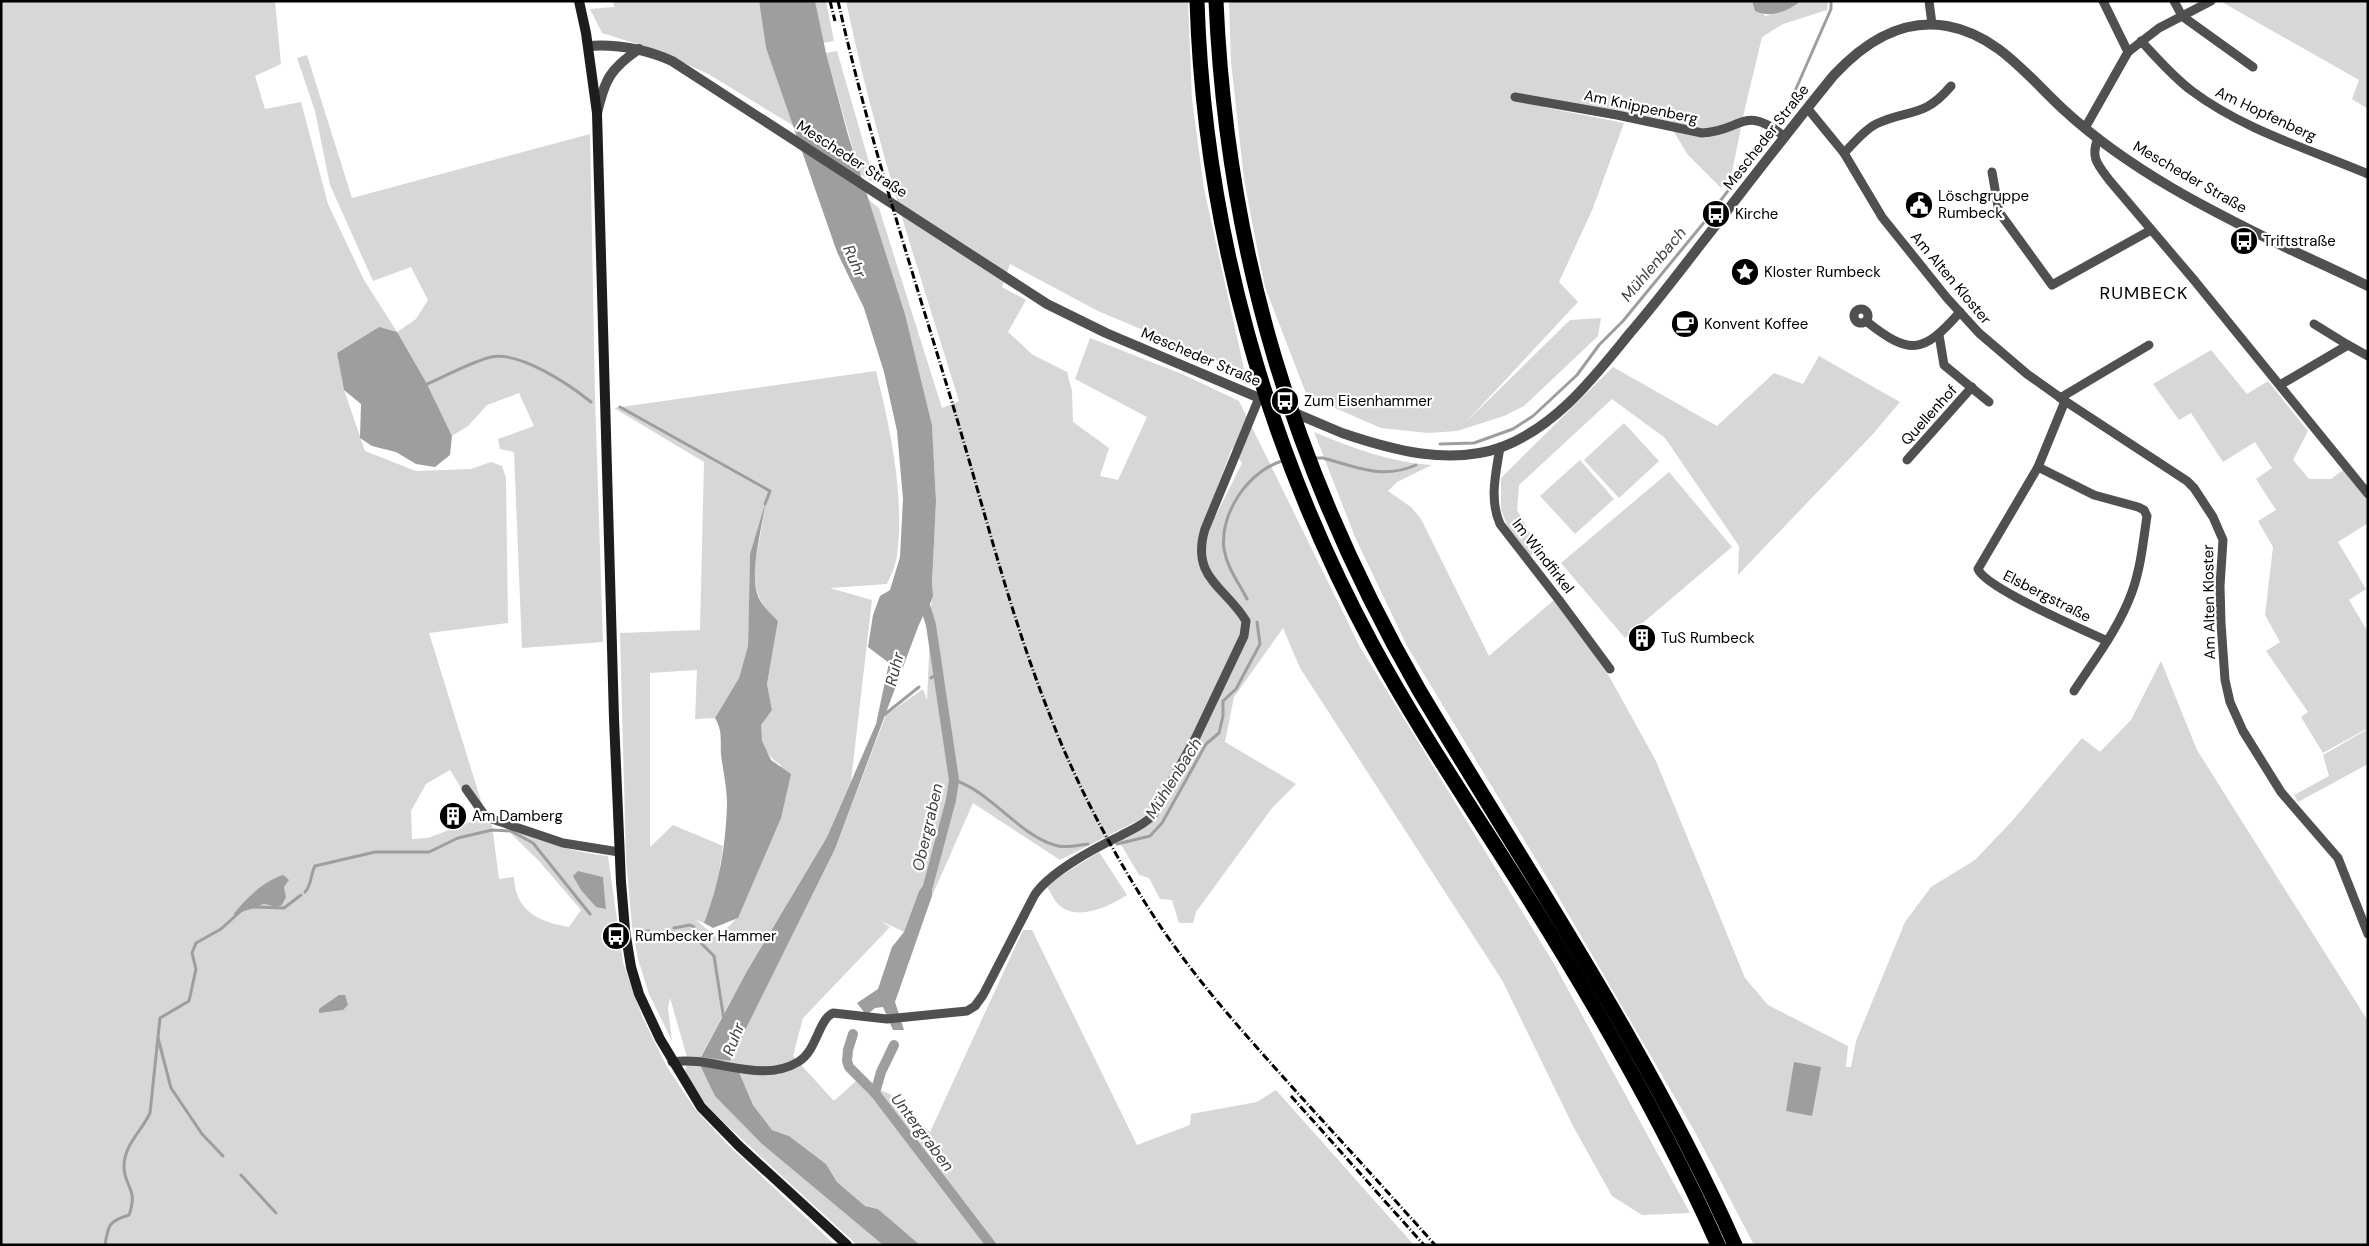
<svg xmlns="http://www.w3.org/2000/svg" width="2369" height="1246" viewBox="0 0 2369 1246" font-family="'DM Sans',sans-serif">
<rect width="100%" height="100%" fill="#fff"/>
<g fill="#d7d7d7" fill-rule="evenodd">
<path d="M1 1H275L281 64 255 76 265 109 301 102 328 204 364 280 397 332 416 319 428 300 411 267 373 281 330 185 315 111 297 58 307 55 352 198 590 134 595 397 603 642 522 648 514 452 500 449 498 439 534 426 519 393 487 405 468 426 452 436 427 384 379 327 337 353 344 390 365 451 416 471 471 469 491 462 502 466 506 478 508 623 429 633 486 817 492 825 499 879 514 877C515 911 539 922 569 927L581 910 539 861 501 824C537 840 568 852 608 856L623 962 642 1016 667 1067 695 1109 726 1143 835 1245H1ZM450 770 478 815 475 820 428 838 412 839 411 811 426 784ZM580 872 603 877 606 908C590 897 577 893 580 872ZM284 887 286 897 276 907 264 904 234 914Z"/>
<polygon points="613,1 759,1 766,48 794,126 708,74 653,49 602,33 590,9 614,7"/>
<polygon points="815,1 826,1 834,41 823,43"/>
<path d="M846 1H1188L1192 99 1204 189 1245 373 1098 311 1010 264 1002 287 1026 300 1008 332 1033 355 1067 372 1072 391 1073 422 1109 448 1100 476 1118 480 1147 417 1075 379 1090 338 1182 374 1239 401 1360 647 1553 962 1690 1213 1642 1215 1612 1196 1573 1126 1502 980 1300 668 1283 628 1234 697 1225 742 1296 784 1272 808 1196 912 1193 923H1179L1172 900 1160 899 1149 878 1139 875 1119 841 1155 819 1204 731 1241 651 1151 811 1139 820 1060 860 973 803 932 896V875L919 891 904 932 881 921 890 927 803 1018 793 1056 834 1101 856 1081 890 1094 930 1132 1023 930H1032L1137 1145 1190 1125 1191 1114 1257 1102 1276 1090 1414 1245H920L878 1209 865 1206 837 1182 826 1164 789 1136 772 1130 753 1105 739 1072 762 1144 883 1245H857L722 1121 705 1103 685 1074 687 1057 670 998 668 1008 672 1041 649 994 638 959 632 926 626 859 620 633 700 630 704 462 614 408 876 371C890 428 905 496 897 555 896 565 891 575 887 584L830 588 872 600 851 781 827 837 747 971 701 1056 730 1061 835 849 886 715 923 689 927 700 936 501 932 425 905 314 868 199 879 208 942 408 959 401C918 269 874 137 846 1ZM1232 448 1242 463 1215 517 1209 510ZM764 509C761 554 738 586 778 621L767 684 772 710C769 714 764 719 762 723 755 738 769 759 781 765L738 917 717 938 696 920 704 923 716 893 723 846 673 825 650 847V673L697 670 695 719 715 718 739 678 748 646 750 554Z"/>
<polygon points="1229,1 1752,1 1765,16 1779,13 1801,1 1828,1 1827,10 1783,24 1762,37 1745,108 1732,172 1721,188 1688,155 1669,124 1543,101 1543,107 1624,123 1593,208 1559,282 1578,302 1466,422 1570,320 1601,318 1598,336 1524,406 1504,416 1457,431 1428,433 1381,428 1307,396 1265,287 1258,253 1244,179 1231,62"/>
<polygon points="2220,1 2368,1 2368,109 2352,99 2359,80"/>
<polygon points="837,51 875,183 860,174 826,53"/>
<polygon points="2211,350 2247,394 2268,381 2308,431 2293,460 2309,479 2331,479 2343,470 2368,500 2368,523 2338,542 2366,589 2349,600 2368,632 2368,728 2323,753 2301,717 2308,712 2266,651 2280,642 2265,615 2273,547 2258,521 2276,510 2256,479 2272,468 2255,442 2223,462 2191,413 2179,420 2153,384"/>
<polygon points="1819,356 1900,402 1872,435 1738,575 1739,546 1665,438 1612,399 1519,485 1517,510 1539,549 1530,556 1507,525 1501,510 1501,478 1613,367 1717,426 1774,373 1803,384"/>
<polygon points="1624,423 1659,461 1619,498 1584,460"/>
<path d="M1314 432C1353 448 1389 462 1432 465L1397 482 1388 491 1411 507 1421 519 1489 656 1554 600 1609 676 1656 761 1745 978 1768 1005 1848 1046 1846 1067H1851L1856 1041 1905 922 1931 887 1975 860 2012 821 2082 738 2100 752 2131 720 2161 661 2197 750 2368 1021V1245H1754L1695 1132 1549 881 1407 646 1355 537Z"/>
<polygon points="1580,460 1614,499 1575,534 1540,496"/>
<polygon points="1669,472 1732,547 1625,638 1561,563"/>
<polygon points="2368,729 2368,764 2298,802 2294,795 2329,776 2323,755"/>
<path d="M1099 852 1127 895C1108 907 1075 923 1057 903 1053 898 1050 891 1046 885Z"/>
</g>
<g fill="#9e9e9e">
<polygon points="759,1 815,1 826,53 848,135 905,314 932,425 936,501 932,585 933,596 925,617 923,616 918,627 835,849 730,1061 701,1057 747,971 827,837 876,724 889,663 868,647 873,615 880,596 890,590 900,557 903,499 897,431 884,372 864,308 837,252 766,48"/>
<path d="M1752 1H1801C1787 11 1772 19 1755 11Z"/>
<polygon points="379,327 397,332 427,384 452,436 450,455 435,467 416,464 396,452 372,446 360,438 361,404 344,390 337,353"/>
<path d="M765 504C762 529 750 570 757 593 760 604 770 613 778 621L767 684 772 710 761 725 762 741 771 760 791 774 781 818 738 918 713 928 704 923C719 885 726 845 727 804 727 788 723 770 721 755 720 739 723 732 715 718L739 678 748 646 750 554Z"/>
<polygon points="578,871 603,877 606,909 596,907 581,890 573,876"/>
<polygon points="932,874 932,896 895,1002 904,1030 893,1030 883,1007 875,1008 869,1013 864,1012 857,1003 878,989 892,947 904,932 919,891"/>
<path d="M283 875 289 880 284 887 286 897 282 905 276 907 264 904 233 915C245 899 264 881 283 875Z"/>
<polygon points="339,995 345,995 348,1005 343,1010 319,1013 319,1009"/>
<polygon points="1794,1062 1821,1067 1812,1116 1786,1111"/>
<polygon points="700,1065 739,1072 753,1105 772,1130 789,1136 826,1164 837,1182 865,1206 878,1209 920,1245 883,1245 762,1144 715,1096"/>
</g>
<g fill="none" stroke-linecap="round" stroke-linejoin="round">
<g stroke="#9e9e9e" stroke-width="3">
<path d="M427 384C446 376 471 362 491 357 520 351 570 385 591 402"/>
<polyline points="620,407 770,491 765,504"/>
<polyline points="1440,444 1474,443 1513,429 1533,416 1577,375 1599,345 1623,321 1706,220 1784,116 1831,9 1831,1"/>
<path d="M1314 458H1323C1357 467 1382 480 1416 465"/>
<path d="M1247 599C1239 583 1227 568 1224 549 1219 513 1250 468 1286 460"/>
<polyline points="931,678 938,673"/>
<polyline points="884,715 919,687"/>
<path d="M954 780C992 792 1020 837 1058 846 1067 848 1079 845 1088 844"/>
<polyline points="1117,844 1150,836 1162,823 1206,744 1219,733 1223,716 1223,701 1236,689 1260,644 1257,622"/>
<path d="M305 892C312 885 310 875 315 866L375 852H429L458 838 492 830 511 831 533 843 590 914"/>
<polyline points="674,928 690,925 694,927"/>
<polyline points="610,929 615,932"/>
<polyline points="636,932 649,931"/>
<polyline points="697,939 714,956 724,1020"/>
<polyline points="158,1038 171,1088 202,1134 223,1156"/>
<polyline points="241,1175 276,1213"/>
<path d="M105 1245C108 1225 109 1221 129 1215 139 1188 123 1186 124 1165 125 1144 141 1132 150 1113L160 1018 189 1001 196 969 192 953 196 943 221 929 242 910 252 907 284 908 301 895"/>
</g>
<g stroke="#9e9e9e" stroke-width="10">
<polyline points="923,599 931,625 954,780 951,800 928,886"/>
<polyline points="853,1034 848,1050 847,1061 849,1067 875,1093 991,1245"/>
<polyline points="875,1093 881,1072 894,1045"/>
</g>
<g stroke="#505050" stroke-width="9">
<polyline points="1929,1 1932,24"/>
<polyline points="2174,1 2182,16 2253,67"/>
<path d="M2141 41C2157 58 2173 77 2192 91 2244 130 2309 149 2368 174"/>
<polyline points="2128,52 2159,28 2211,1"/>
<path d="M1515 97 1617 115 1702 133C1743 131 1743 103 1785 137"/>
<polyline points="1808,109 1844,153 1882,217 1947,298 1979,333 2027,374 2065,401 2187,481 2194,488 2213,517 2223,540 2220,586 2221,623 2225,680 2230,702 2243,731 2281,792 2338,858 2368,934"/>
<polyline points="2085,128 2128,52 2103,1"/>
<path d="M2098 138C2090 158 2098 165 2110 181L2194 280 2368 494"/>
<path d="M1844 153C1854 143 1864 130 1876 124 1910 108 1923 119 1951 86"/>
<polyline points="1992,172 1999,212 2052,285 2151,230"/>
<circle cx="1861" cy="316" r="7"/>
<path d="M1866 321C1910 356 1923 354 1960 312"/>
<polyline points="1939,335 1944,365 1989,402"/>
<polyline points="2348,345 2368,356"/>
<polyline points="2280,385 2348,345 2314,324"/>
<polyline points="2060,398 2149,345"/>
<path d="M2065 401 2038 467 1978 569C1985 588 2084 630 2107 641"/>
<path d="M1500 447C1496 473 1489 499 1500 524L1559 600 1610 669"/>
<polyline points="1907,460 1972,387"/>
<path d="M2038 467 2094 495 2138 507 2144 510 2147 516C2143 542 2141 567 2132 592 2119 628 2095 659 2074 691"/>
<polyline points="466,789 486,817 563,843 619,852"/>
<path d="M672 1062C712 1055 760 1085 798 1062 817 1051 818 1020 833 1013L887 1019 967 1011 975 1006 983 995 1034 896C1048 873 1095 848 1120 836 1131 830 1144 825 1153 815L1196 737 1244 636 1246 621C1226 587 1190 578 1205 529L1259 398"/>
</g>
<g stroke="#505050" stroke-width="10">
<path d="M588 46C617 44 645 49 672 61L1047 304 1106 333 1342 433C1392 450 1450 466 1502 447 1557 426 1594 377 1630 333 1655 304 1678 274 1701 244 1745 188 1789 130 1834 75 1864 43 1901 18 1947 26 1998 35 2028 77 2064 110 2129 170 2211 211 2289 249 2315 261 2342 273 2368 286"/>
<path d="M597 113C605 79 610 69 639 49"/>
</g>
<polyline stroke="#1d1d1d" stroke-width="10" points="579,1 586,33 597,113 614,719 621,882 625,930 631,967 639,994 660,1039 701,1107 739,1146 847,1245"/>
<g stroke="#000" stroke-width="15">
<path d="M1197 1C1204 226 1266 447 1372 644 1421 735 1480 820 1534 907 1602 1016 1666 1128 1718 1245"/>
<path d="M1216 1C1227 253 1294 472 1419 690 1528 873 1648 1049 1735 1245"/>
</g>
<g stroke="#000" stroke-width="3" stroke-dasharray="8 2.5 1 2.5" stroke-linecap="butt">
<polyline points="830,1 835,21"/>
<path d="M838 1C869 139 913 273 954 409 985 512 1011 618 1051 718 1077 786 1112 851 1151 912 1192 976 1243 1032 1293 1088 1340 1140 1388 1192 1435 1245"/>
<polyline points="1291,1096 1424,1245"/>
</g>
</g>
<defs>
<symbol id="civic-disc" viewBox="-11 -11 22 22"><circle r="9.5" fill="#000" stroke="#fff"/><path d="M-.6-6.5H3V-4.5H.6V-3L4-1V1h2V6H-6V1h2V-1L-.6-3ZM-1.2 2.5V6h2.4V2.5Z" fill="#fff"/></symbol>
<symbol id="bus-disc" viewBox="-11 -11 22 22"><circle r="9.5" fill="#000" stroke="#fff"/><path d="M-5-6H5V4H4V6H2V4H-2V6H-4V4H-5ZM-3.5-4V0h7V-4ZM-3.5 1.2v1.5H-2V1.2ZM2 1.2v1.5H3.5V1.2Z" fill="#fff"/></symbol>
<symbol id="sight-disc" viewBox="-11 -11 22 22"><circle r="9.5" fill="#000" stroke="#fff"/><path d="M0-6L1.8-2.2L6-1.7L2.9 1.2L3.7 5.4L0 3.3L-3.7 5.4L-2.9 1.2L-6-1.7L-1.8-2.2Z" fill="#fff"/></symbol>
<symbol id="cafe-disc" viewBox="-11 -11 22 22"><circle r="9.5" fill="#000" stroke="#fff"/><path d="M-5.5-4.5H6V0H3Q3 3.5 0 3.5H-2.5Q-5.5 3.5-5.5 0ZM3-3.2v2h1.7v-2ZM-6 4.5H4V6H-6Z" fill="#fff"/></symbol>
<symbol id="building-disc" viewBox="-11 -11 22 22"><circle r="9.5" fill="#000" stroke="#fff"/><path d="M-4-6H4V6H1V3H-1V6H-4ZM-2.5-4.3h1.7v1.8h-1.7ZM.8-4.3h1.7v1.8H.8ZM-2.5-1h1.7V.8h-1.7ZM.8-1h1.7V.8H.8Z" fill="#fff"/></symbol>
</defs>
<g fill-rule="evenodd">
<use href="#civic-disc" x="1903" y="189" width="32" height="32"/>
<use href="#bus-disc" x="1700" y="198" width="32" height="32"/>
<use href="#bus-disc" x="2228" y="225" width="32" height="32"/>
<use href="#sight-disc" x="1729" y="256" width="32" height="32"/>
<use href="#cafe-disc" x="1669" y="308" width="32" height="32"/>
<use href="#bus-disc" x="1269" y="385" width="32" height="32"/>
<use href="#building-disc" x="1626" y="622" width="32" height="32"/>
<use href="#building-disc" x="437" y="800" width="32" height="32"/>
<use href="#bus-disc" x="600" y="920" width="32" height="32"/>
</g>
<g text-anchor="middle" stroke-width="4.5" stroke-linejoin="round" paint-order="stroke">
<g font-size="15" fill="#000" stroke="#fff">
<text transform="translate(1641 107) rotate(12)" y="5">Am Knippenberg</text>
<text transform="translate(2266 114) rotate(25)" y="5">Am Hopfenberg</text>
<text transform="translate(1766 137) rotate(-52)" y="5">Mescheder Straße</text>
<text transform="translate(852 159) rotate(33)" y="5">Mescheder Straße</text>
<text transform="translate(2190 177) rotate(30)" y="5">Mescheder Straße</text>
<text transform="translate(1951 278) rotate(50)" y="5">Am Alten Kloster</text>
<text transform="translate(1201 357) rotate(23)" y="5">Mescheder Straße</text>
<text transform="translate(1929 415) rotate(-48)" y="5">Quellenhof</text>
<text transform="translate(1543 556) rotate(52)" y="5">Im Windfirkel</text>
<text transform="translate(2047 596) rotate(27)" y="5">Elsbergstraße</text>
<text transform="translate(2209 602) rotate(-91)" y="5">Am Alten Kloster</text>
</g>
<g font-size="15" fill="#000" stroke="#fff" text-anchor="start">
<text x="1938" y="201">Löschgruppe<tspan x="1938" dy="17">Rumbeck</tspan></text>
<text x="1735" y="219">Kirche</text>
<text x="2263" y="246">Triftstraße</text>
<text x="1764" y="277">Kloster Rumbeck</text>
<text x="1704" y="329">Konvent Koffee</text>
<text x="1304" y="406">Zum Eisenhammer</text>
<text x="1661" y="643">TuS Rumbeck</text>
<text x="472" y="821">Am Damberg</text>
<text x="635" y="941">Rumbecker Hammer</text>
</g>
<g font-size="16" font-style="italic" fill="#3f3f3f" stroke="#fff">
<text transform="translate(855 261) rotate(66)" y="6">Ruhr</text>
<text transform="translate(1653 264) rotate(-50)" y="6">Mühlenbach</text>
<text transform="translate(894 669) rotate(-76)" y="6">Ruhr</text>
<text transform="translate(1173 778) rotate(-58)" y="6">Mühlenbach</text>
<text transform="translate(927 827) rotate(-77)" y="6">Obergraben</text>
<text transform="translate(733 1039) rotate(-69)" y="6">Ruhr</text>
<text transform="translate(923 1132) rotate(53)" y="6">Untergraben</text>
</g>
<g font-size="18" letter-spacing="1" fill="#000" stroke="#fff">
<text x="2144" y="299">RUMBECK</text>
</g>
</g>
<rect width="2369" height="1246" fill="none" stroke="#000000" stroke-width="5"/>
</svg>
